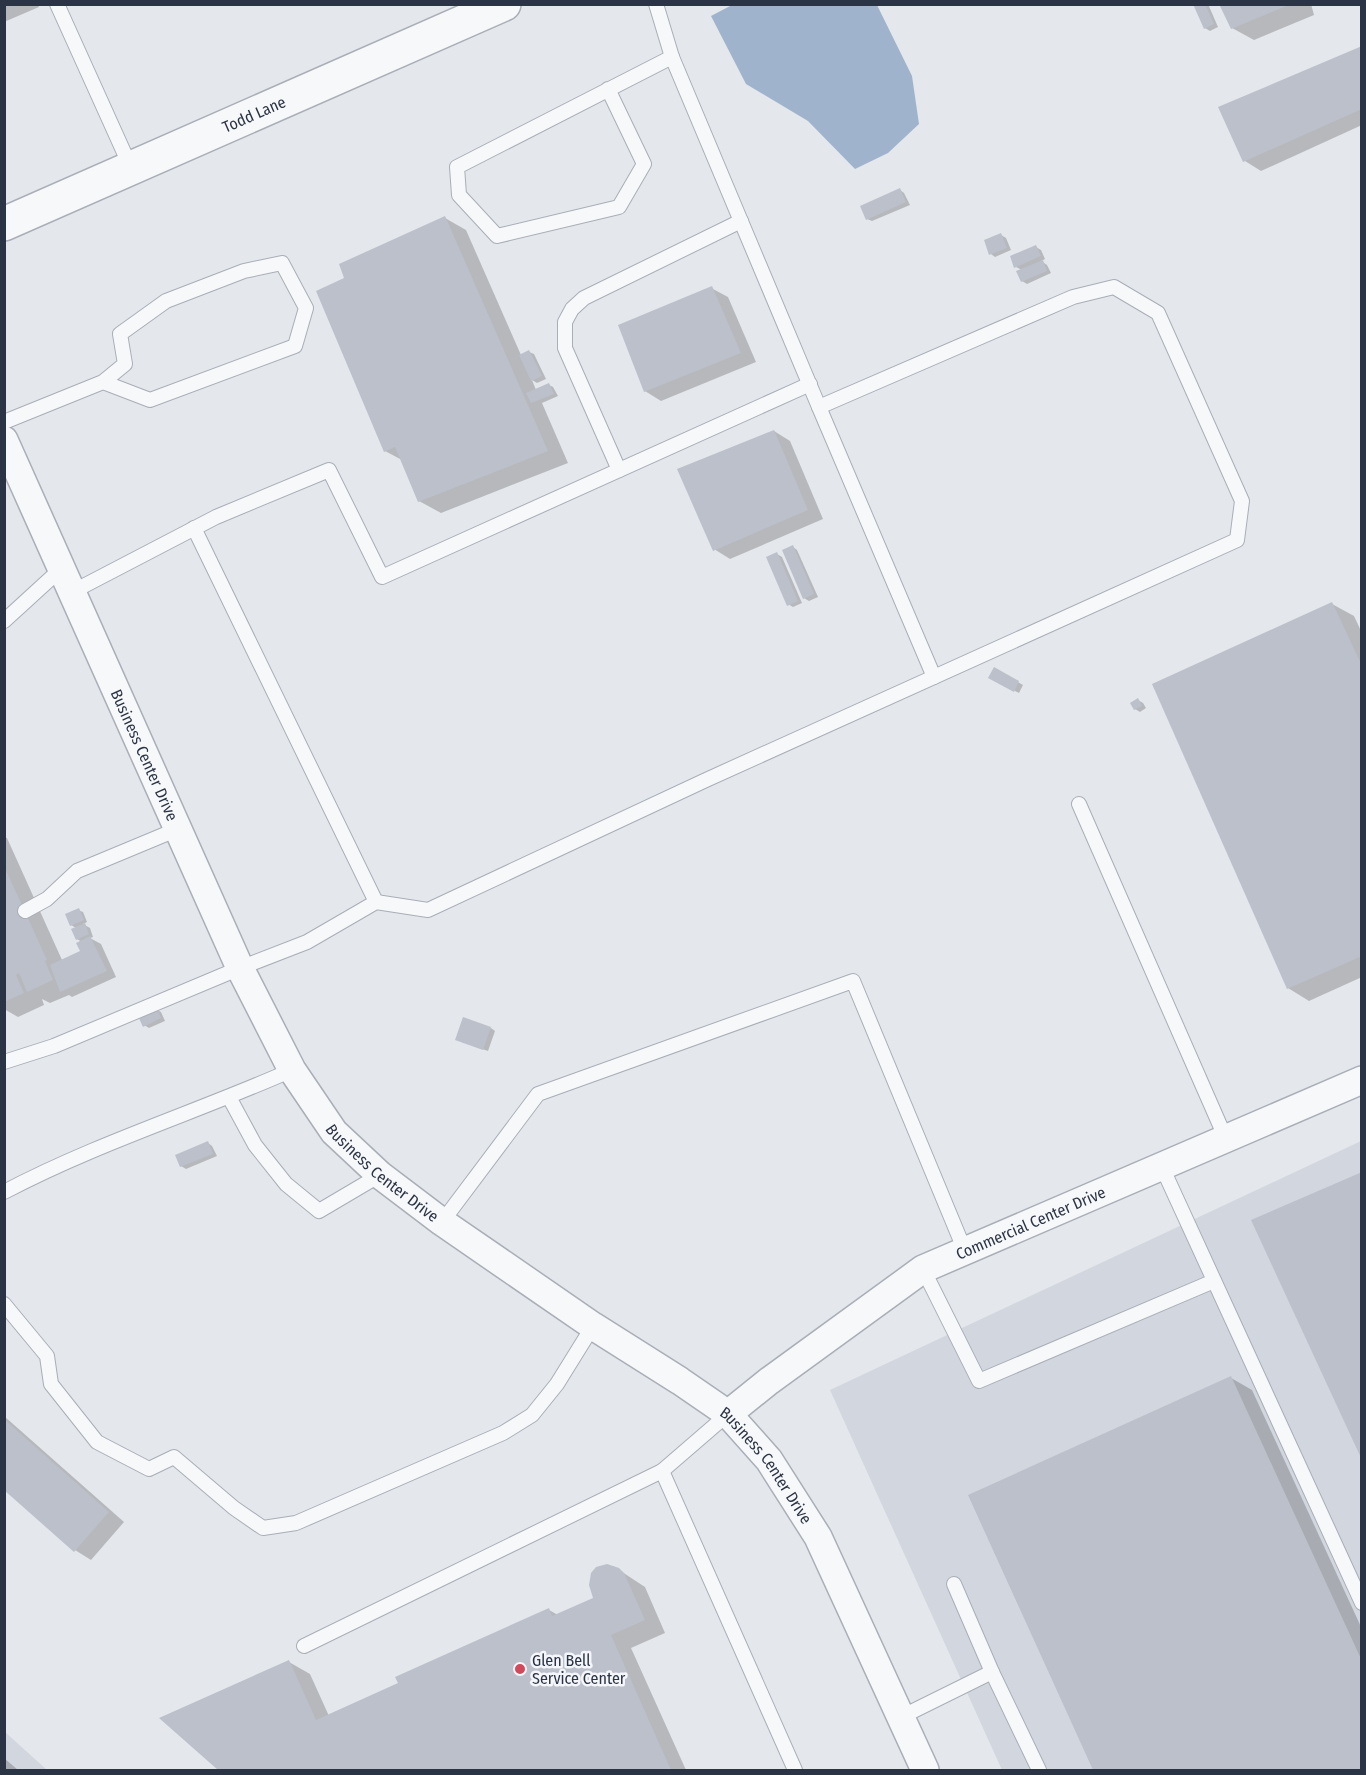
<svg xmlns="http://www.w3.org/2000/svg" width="1366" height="1775" viewBox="0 0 1366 1775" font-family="'Fira Sans Condensed',sans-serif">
<rect width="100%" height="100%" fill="#e4e7ec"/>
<g fill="#d2d6de">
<polygon points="1361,1141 1361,1770 1002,1770 830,1390"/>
<polygon points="5,1732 47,1770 5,1770"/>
</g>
<polygon fill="#9fb4cc" points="732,5 877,5 912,76 919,124 888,153 855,169 808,121 746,84 711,16"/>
<g fill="#0003">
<polygon points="4,4 38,4 39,7 4,22"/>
<polygon points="1194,4 1208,4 1218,27 1210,31 1205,28"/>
<polygon points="1220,4 1311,4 1314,15 1254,40 1232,28"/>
<polygon points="1362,48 1362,125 1261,171 1245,161 1220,108"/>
<polygon points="900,190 904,193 910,205 872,221 867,219"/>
<polygon points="445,218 466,230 521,355 529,352 534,354 546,379 537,383 532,380 536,390 549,385 553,387 558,396 542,403 568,463 441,513 419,501 402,460 385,451 346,279"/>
<polygon points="1001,235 1006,238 1011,250 995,257 991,254"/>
<polygon points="1036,247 1041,250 1045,259 1041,261 1047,265 1051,273 1027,284 1022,281 1022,270 1016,267"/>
<polygon points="711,288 728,297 756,362 661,401 645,391"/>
<polygon points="774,431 790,441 823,519 730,559 714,549"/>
<polygon points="793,547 797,550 818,597 809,601 804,598"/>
<polygon points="777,554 782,557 802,603 793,607 788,604"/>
<polygon points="1332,604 1354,616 1362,633 1362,977 1309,1001 1288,988"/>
<polygon points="995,669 1023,685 1019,693 990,678"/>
<polygon points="1138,700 1143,703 1146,708 1140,712 1135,709"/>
<polygon points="4,837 7,838 62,960 82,951 82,942 77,939 76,928 71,925 78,910 83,912 87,922 83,924 90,928 93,937 90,938 101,944 116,977 72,997 69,995 50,1003 42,999 44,1005 18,1017 4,1009"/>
<polygon points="157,1010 161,1012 165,1021 149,1028 144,1025"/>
<polygon points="491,1028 495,1031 488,1051 462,1042"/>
<polygon points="208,1143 212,1146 217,1156 186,1169 181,1166"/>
<polygon points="1231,1378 1252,1390 1362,1629 1362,1770 1094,1770 969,1496"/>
<polygon points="4,1416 124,1522 91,1560 75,1550 4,1488"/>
<polygon points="613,1566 645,1587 665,1633 631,1648 686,1770 220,1770 162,1719 289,1662 310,1674 329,1716 401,1684 549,1610 558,1615 595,1598"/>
<polygon points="4,1758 18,1770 4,1770"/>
</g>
<g fill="#bbc0ca">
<polygon points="1193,4 1205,4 1214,24 1204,29"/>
<polygon points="1219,4 1289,4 1289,5 1231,29"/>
<polygon points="1362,46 1362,109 1243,162 1218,107"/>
<polygon points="900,188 906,202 866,220 860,206"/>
<polygon points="445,216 548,451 418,502 395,447 384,452 316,291 344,278 339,264"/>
<polygon points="1001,233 1007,248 989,255 984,240"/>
<polygon points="1036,245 1041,256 1014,268 1010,256"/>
<polygon points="1043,260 1047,271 1021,282 1016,271"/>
<polygon points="712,286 741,353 644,392 618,325"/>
<polygon points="529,350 542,376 531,381 519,355"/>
<polygon points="549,383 554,394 531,403 526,393"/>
<polygon points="774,430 808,510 713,551 677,469"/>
<polygon points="793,545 814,594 803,599 782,550"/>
<polygon points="777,552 798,601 787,606 766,557"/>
<polygon points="1332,602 1362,666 1362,956 1287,989 1152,684"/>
<polygon points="994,667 1019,681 1014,692 988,678"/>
<polygon points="1138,698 1142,706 1134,710 1130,703"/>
<polygon points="4,866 47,960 45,961 53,980 27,992 19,973 16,975 24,993 4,1002"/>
<polygon points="79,908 84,920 70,926 65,914"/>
<polygon points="85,923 89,934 76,940 71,929"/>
<polygon points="90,936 107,971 60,992 50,965 80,951 76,943"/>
<polygon points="157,1008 161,1018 143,1027 138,1016"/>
<polygon points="463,1017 491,1027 483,1050 455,1040"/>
<polygon points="208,1141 213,1154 180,1167 175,1155"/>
<polygon points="1362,1172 1362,1460 1251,1220"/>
<polygon points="1231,1376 1362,1661 1362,1770 1093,1770 968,1495"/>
<polygon points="4,1419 109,1512 74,1552 4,1490"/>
<polygon points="607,1564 619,1568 624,1573 645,1620 611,1635 671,1770 218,1770 159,1718 289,1660 316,1720 398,1683 395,1677 549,1608 552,1616 593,1598 589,1585 591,1573 596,1567"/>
</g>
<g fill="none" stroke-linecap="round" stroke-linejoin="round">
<defs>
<g id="service">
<polyline points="57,4 131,168"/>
<polyline points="608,89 644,164 619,207 497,236 459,195 457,167 672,57"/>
<polyline points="819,407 934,677"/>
<polyline points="4,422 103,382 125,364 120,334 166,301 244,271 282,263 306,308 295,346 150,400 103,382"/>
<polyline points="619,470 565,348 565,322 572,309 584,298 741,221"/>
<polyline points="194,528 376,902"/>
<polyline points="72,592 216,517 329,470 382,577 810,384"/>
<polyline points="4,621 62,568"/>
<polyline points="1079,804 1226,1139"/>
<polyline points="25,911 47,899 77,871 178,829"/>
<polyline points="4,1062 54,1046 240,968 307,942 376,902 428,910 706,780 1237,540 1242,501 1158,313 1114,287 1073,297 819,407 672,57 656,4"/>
<polyline points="229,1097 255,1145 286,1184 319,1211 380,1175"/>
<polyline points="1162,1167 1362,1603"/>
<path d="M4 1192C97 1143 197 1112 292 1070"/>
<polyline points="442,1222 538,1094 853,981 965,1251"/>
<polyline points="923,1269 979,1381 1214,1281"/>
<polyline points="4,1304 47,1356 51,1384 97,1442 149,1469 174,1457 234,1508 263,1528 296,1523 503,1433 532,1415 557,1384 593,1326"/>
<polyline points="662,1471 795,1770"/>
<polyline points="954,1584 992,1672"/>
<polyline points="304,1646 662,1471 728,1414"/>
<polyline points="901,1717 992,1672 1039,1770"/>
</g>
<g id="minor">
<path id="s1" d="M4 440 240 968 292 1070 334 1132 380 1175 442 1222 593 1326 680 1381 728 1414 769 1460 818 1537 925 1770"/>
<path id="s2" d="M728 1414 769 1381 923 1269 1362 1080"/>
</g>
<g id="tertiary">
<path id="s3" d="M4 224 504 4"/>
</g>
</defs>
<use href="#service" stroke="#a9aeb7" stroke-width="16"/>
<use href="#minor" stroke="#a9aeb7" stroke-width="30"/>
<use href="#tertiary" stroke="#a9aeb7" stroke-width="36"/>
<use href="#service" stroke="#f7f8fa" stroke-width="14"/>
<use href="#minor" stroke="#f7f8fa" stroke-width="27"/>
<use href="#tertiary" stroke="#f7f8fa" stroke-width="33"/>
</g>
<circle fill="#d1495b" stroke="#f4f6f9" stroke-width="2" cx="520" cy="1669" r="6"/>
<g text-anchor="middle" stroke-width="5" stroke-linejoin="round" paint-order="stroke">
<g font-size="16" fill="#2b3445" stroke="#f4f6f9">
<text dy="6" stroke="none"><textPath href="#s3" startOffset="273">Todd Lane</textPath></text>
<text dy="6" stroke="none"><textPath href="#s1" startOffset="345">Business Center Drive</textPath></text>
<text dy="6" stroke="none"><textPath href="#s1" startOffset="831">Business Center Drive</textPath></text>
<text dy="6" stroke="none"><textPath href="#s2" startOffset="360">Commercial Center Drive</textPath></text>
<text dy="6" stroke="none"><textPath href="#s1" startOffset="1317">Business Center Drive</textPath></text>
</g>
<g font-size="16" fill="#2b3445" stroke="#f4f6f9" text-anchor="start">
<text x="532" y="1666">Glen Bell<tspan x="532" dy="18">Service Center</tspan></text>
</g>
</g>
<rect width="1366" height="1775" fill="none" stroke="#2b3445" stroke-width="12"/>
</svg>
